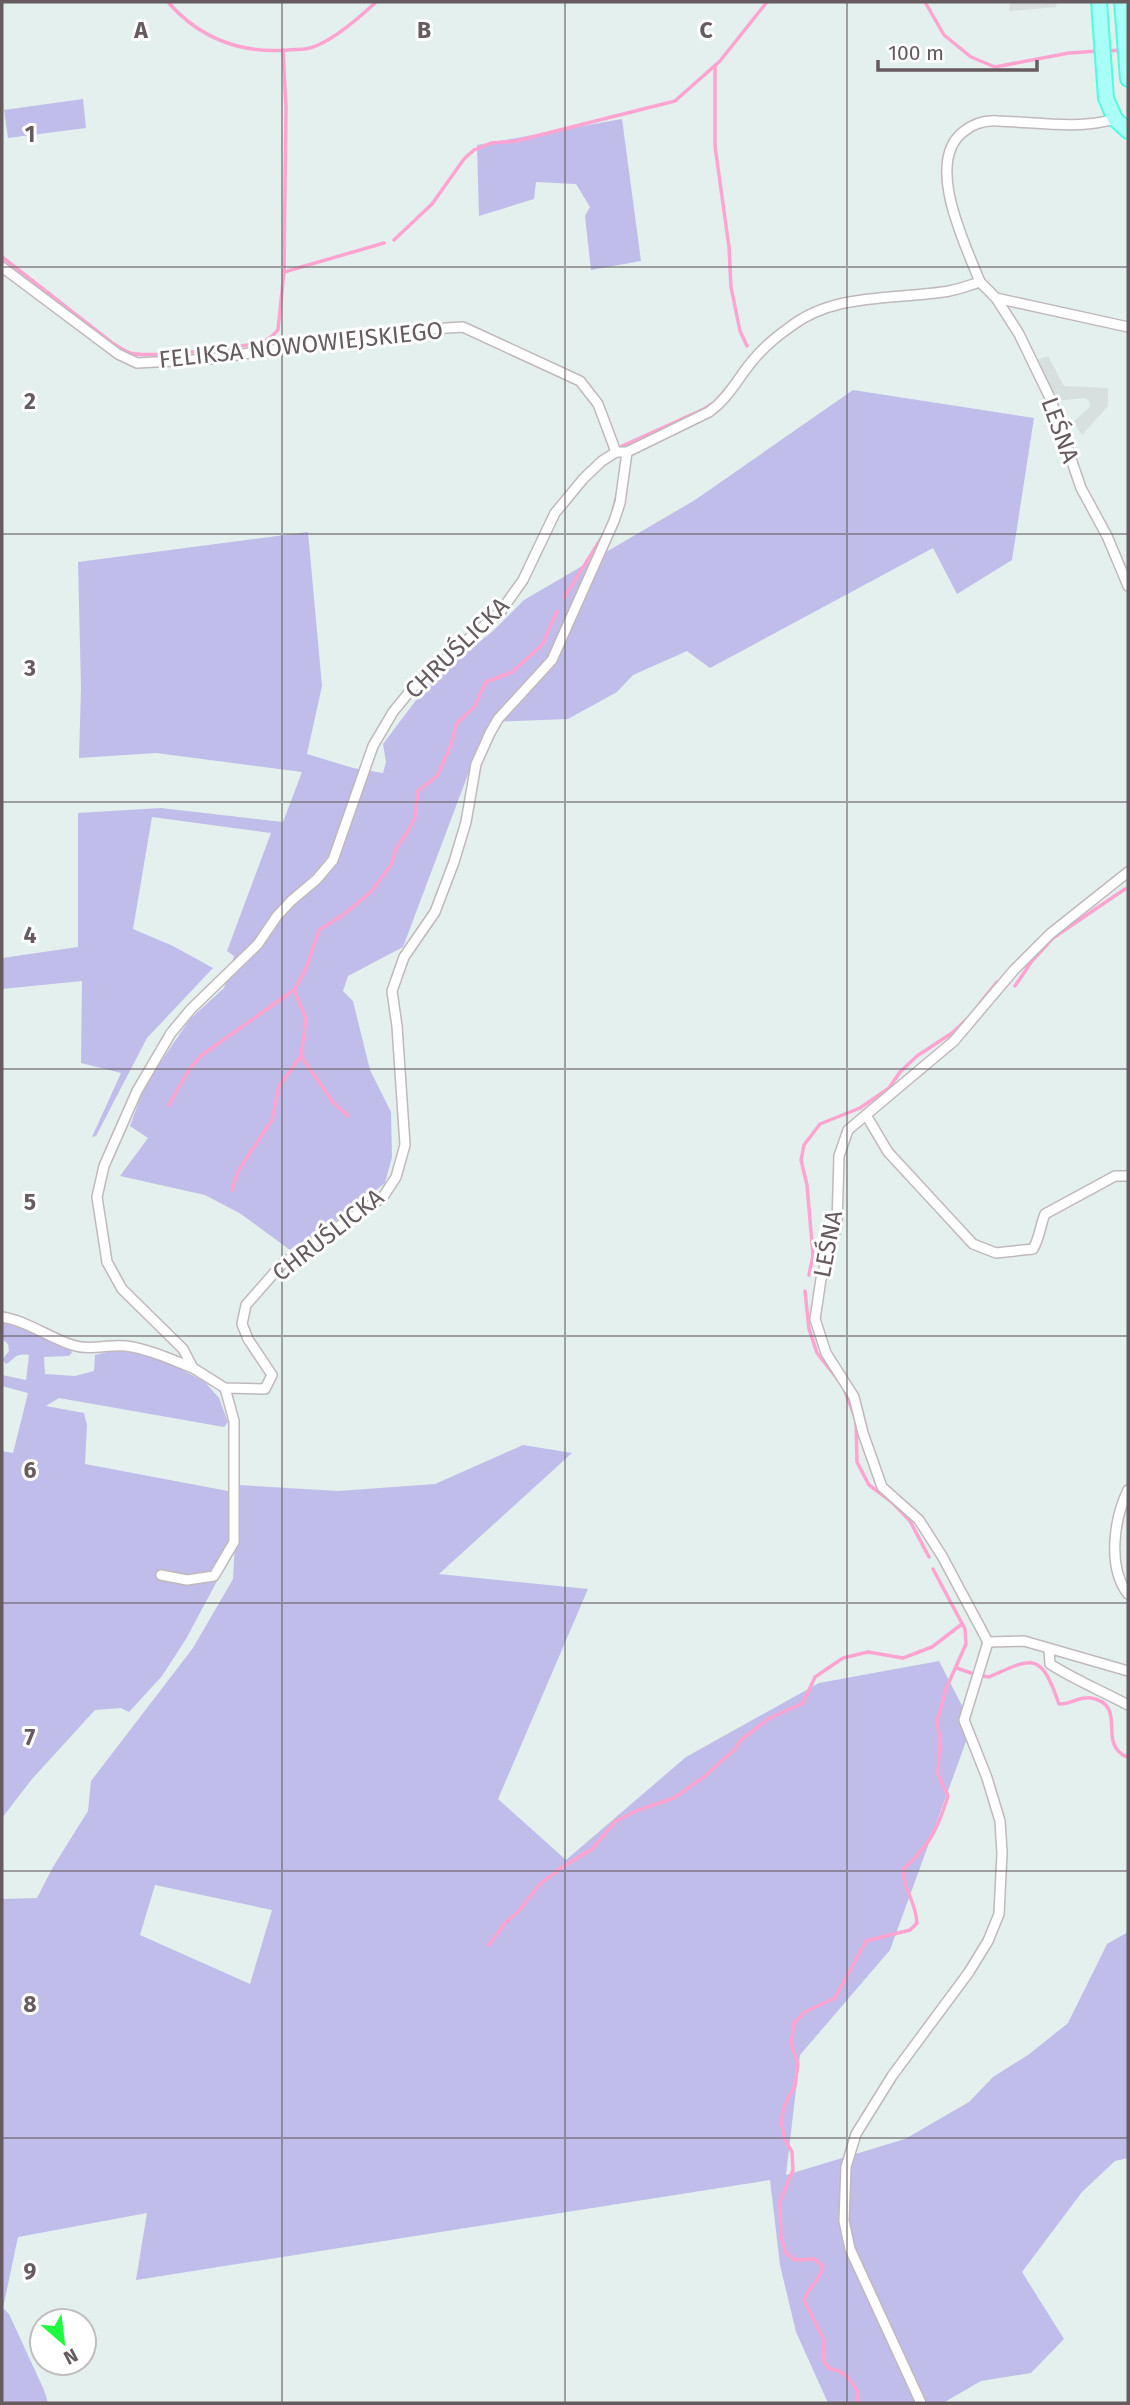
<svg xmlns="http://www.w3.org/2000/svg" width="1130" height="2405" viewBox="0 0 1130 2405" font-family="'Fira Sans',sans-serif">
<rect width="100%" height="100%" fill="#e3f0ee"/>
<g fill="#d8e0df">
<polygon points="1010,2 1057,2 1056,7 1009,11"/>
<polygon points="1048,356 1064,386 1108,388 1108,406 1082,435 1073,422 1090,407 1089,401 1085,398 1054,401 1037,360"/>
</g>
<g fill="#c1bdea" fill-rule="evenodd">
<polygon points="83,99 86,128 8,138 4,110"/>
<polygon points="622,119 641,261 591,270 585,216 590,207 576,184 536,182 534,199 479,216 477,145"/>
<polygon points="853,390 1034,418 1012,560 957,594 933,548 710,668 687,651 633,675 617,692 568,719 491,722 467,777 403,947 348,976 343,991 353,1001 370,1070 391,1112 392,1157 385,1183 348,1213 290,1250 241,1214 205,1195 120,1176 148,1138 130,1126 145,1085 190,1019 224,988 234,956 227,951 271,833 152,817 133,929 173,946 213,968 147,1038 96,1136 92,1137 121,1073 81,1063 82,981 2,989 2,958 78,947 78,813 161,808 283,822 302,772 156,753 79,758 81,688 78,562 308,532 322,686 307,754 353,768 383,773 386,762 383,744 432,679 493,631 524,600 695,500"/>
<path d="M2 1322 40 1334 70 1348 72 1353 69 1356 44 1357 45 1374 75 1376 94 1371 95 1355 119 1349 164 1360 205 1382 219 1398 228 1422 224 1427 59 1398 46 1406 84 1413 87 1425 85 1464 228 1491 230 1536 223 1570 186 1639 162 1676 129 1712 121 1708 95 1710 32 1779 2 1818V1451L13 1453 28 1393 2 1386V1375L26 1380 29 1355C14 1353 16 1359 6 1364L2 1360 9 1351 8 1344 2 1339Z"/>
<path d="M523 1445 572 1453 439 1574 588 1589 498 1799 566 1860 686 1757 819 1683 939 1661 972 1725 890 1950 800 2055 786 2175 905 2139 969 2102 993 2077 1028 2055 1068 2023 1107 1944 1128 1932V2158L1115 2161 1082 2192 1022 2272 1064 2339 1031 2373 981 2381 943 2403H828L796 2332 780 2265 770 2180 136 2280 147 2213 18 2237 3 2308 9 2314 44 2390 48 2403H2V1899L37 1898 53 1867 88 1811 91 1781 193 1648 233 1579 238 1485 338 1491 435 1484ZM155 1885 272 1910 250 1984 140 1935Z"/>
</g>
<g fill="none" stroke-linecap="round" stroke-linejoin="round">
<g stroke="#ffa4d0" stroke-width="3.5">
<path d="M168 2C199 38 241 54 288 50 295 49 303 50 310 48 331 42 360 17 376 2"/>
<polyline points="925,2 944,35 971,57 995,67 1069,53 1099,51"/>
<polyline points="1107,51 1123,50"/>
<polyline points="715,66 715,146 729,247 731,287 740,331 747,346"/>
<polyline points="394,240 432,204 464,159 474,150 491,143 516,141 675,101 720,61 767,2"/>
<path d="M2 257 111 342C117 346 124 351 130 353 147 358 250 348 266 340 271 338 275 333 278 330L284 272 286 107 283 50"/>
<polyline points="284,272 384,243"/>
<polyline points="622,446 704,409 715,402 729,386"/>
<polyline points="613,511 618,491"/>
<polyline points="564,598 602,537"/>
<polyline points="1015,986 1032,961 1053,938 1125,889"/>
<polyline points="980,1003 997,982"/>
<polyline points="301,1056 333,1102 348,1116"/>
<polyline points="169,1105 190,1068 202,1055 294,990"/>
<polyline points="232,1190 238,1171 272,1120 279,1086 301,1056 306,1019 294,990 305,971 319,930 343,915 370,893 391,865 396,849 408,831 415,817 418,791 437,776 451,745 456,724 474,707 486,682 512,672 542,645 557,611"/>
<polyline points="809,1275 813,1255 807,1185 801,1160 804,1145 820,1124 860,1108 889,1088 900,1072 917,1056 952,1033 966,1020"/>
<polyline points="805,1291 809,1329 817,1353 843,1386 856,1420 857,1462 869,1485 892,1502 910,1521 929,1557"/>
<polyline points="957,1668 971,1673"/>
<path d="M983 1676 989 1677C1035 1656 1041 1653 1059 1704 1070 1705 1079 1696 1091 1698 1129 1705 1096 1744 1127 1757L1128 1754"/>
<polyline points="489,1945 505,1923 518,1912 540,1884 558,1870 592,1849 616,1821 636,1811 674,1798 705,1776 735,1749 741,1740 770,1718 803,1703 815,1677 843,1658 868,1652 903,1658 932,1647 962,1624"/>
<path d="M857 2403 858 2392 848 2377 841 2372 829 2368 823 2360 824 2340 804 2300C809 2287 821 2279 823 2266L814 2259 795 2260 786 2253 781 2237 780 2202 793 2170 792 2152 785 2140 781 2121 785 2104 795 2086 798 2064 791 2043 794 2023 805 2012 835 1998 866 1941 910 1930 917 1923C916 1901 903 1890 903 1869 929 1847 938 1828 948 1796L938 1774 940 1738 937 1722 946 1689 966 1644 965 1629 933 1569"/>
</g>
<defs>
<g id="street">
<polyline points="2,267 118,354 137,363 210,359 398,331 463,327 580,381 598,404 616,452"/>
<polyline points="980,282 996,298 1019,334 1051,400 1081,488 1107,536 1128,586"/>
<polyline points="996,298 1128,327"/>
<path d="M627 452 620 503 614 521 552 660 498 719 490 733 476 764 466 822 454 862 435 912 404 957 392 991 397 1026 405 1145 396 1177 383 1197 282 1264 246 1305 242 1324 248 1339 272 1375 265 1389 225 1388 193 1368 183 1349 122 1289 107 1262 97 1197 104 1166 137 1091 171 1033 191 1009 258 944 277 916 291 901 317 879 333 860 373 746 393 712 415 685 501 611 523 580 555 513 584 478 602 461 616 452H627L709 412C729 398 739 376 754 359 764 347 777 336 790 327 835 292 897 300 949 291 960 289 970 285 980 282 966 246 924 163 963 132 974 123 985 120 998 121 1037 122 1077 130 1115 119"/>
<polyline points="1128,872 1050,934 1014,970 954,1041 848,1130 839,1156 837,1225 821,1279 815,1319 826,1353 854,1397 863,1433 882,1487 919,1520 942,1556 988,1642 1024,1641 1128,1671"/>
<path d="M866 1115 888 1152 973 1244 996 1253 1033 1249C1040 1237 1040 1226 1045 1214L1115 1176H1128"/>
<path d="M2 1317C27 1321 48 1337 72 1345 91 1351 108 1344 126 1346 149 1349 172 1360 193 1368"/>
<path d="M1128 1490C1114 1519 1107 1567 1128 1594"/>
<polyline points="161,1575 187,1580 214,1576 234,1542 234,1421 225,1388"/>
<path d="M1049 1649 1050 1664C1075 1680 1102 1691 1128 1705"/>
<polyline points="921,2403 850,2249 844,2221 846,2167 856,2134 892,2076 969,1972 988,1941 999,1914 1002,1853 1000,1821 987,1778 964,1720 988,1642"/>
</g>
<g id="primary">
<polyline points="1099,2 1106,98 1115,119 1128,131"/>
<polyline points="1122,2 1128,79"/>
</g>
</defs>
<use href="#street" stroke="#c1b8bb" stroke-width="12"/>
<use href="#primary" stroke="#4dffdc" stroke-width="18"/>
<use href="#street" stroke="#fff" stroke-width="9"/>
<use href="#primary" stroke="#a9fff8" stroke-width="14"/>
</g>
<path fill="none" stroke="#665b5f" stroke-width="2" stroke-opacity="0.55" d="M282 2V2403M565 2V2403M847 2V2403M2 267H1128M2 534H1128M2 802H1128M2 1069H1128M2 1336H1128M2 1603H1128M2 1871H1128M2 2138H1128"/>
<g text-anchor="middle" stroke-width="6" stroke-linejoin="round" paint-order="stroke">
<g font-size="24" fill="#665b5f" stroke="#fff">
<text transform="translate(301 345) rotate(-6)" y="8">FELIKSA NOWOWIEJSKIEGO</text>
<text transform="translate(1060 430) rotate(70)" y="8">LEŚNA</text>
<text transform="translate(457 648) rotate(-44)" y="8">CHRUŚLICKA</text>
<text transform="translate(328 1235) rotate(-38)" y="8">CHRUŚLICKA</text>
<text transform="translate(828 1244) rotate(-79)" y="8">LEŚNA</text>
</g>
</g>
<g font-size="23" text-anchor="middle" font-weight="bold" fill="#665b5f" stroke="#fff" stroke-width="6" stroke-linejoin="round" paint-order="stroke">
<text x="141" y="38">A</text>
<text x="424" y="38">B</text>
<text x="706" y="38">C</text>
<text x="30" y="142">1</text>
<text x="30" y="409">2</text>
<text x="30" y="676">3</text>
<text x="30" y="943">4</text>
<text x="30" y="1210">5</text>
<text x="30" y="1478">6</text>
<text x="30" y="1745">7</text>
<text x="30" y="2012">8</text>
<text x="30" y="2279">9</text>
</g>
<rect width="1130" height="2405" fill="none" stroke="#665b5f" stroke-width="7"/>
<g transform="translate(63 2342) rotate(152)"><circle r="33" fill="#ffffff" stroke="#c2bdbf" stroke-width="2"/>
<path d="M0-5L12 26L0 18L-12 26Z" fill="#1dfc41"/>
<text y="-10" font-size="19" font-weight="bold" text-anchor="middle" fill="#665b5f">N</text>
</g>
<path d="M878 60v10h159v-10" fill="none" stroke="#665b5f" stroke-width="3.5"/>
<text x="888" y="60" font-size="21" fill="#665b5f" stroke="#ffffff" stroke-width="5" paint-order="stroke">100 m</text>
</svg>
